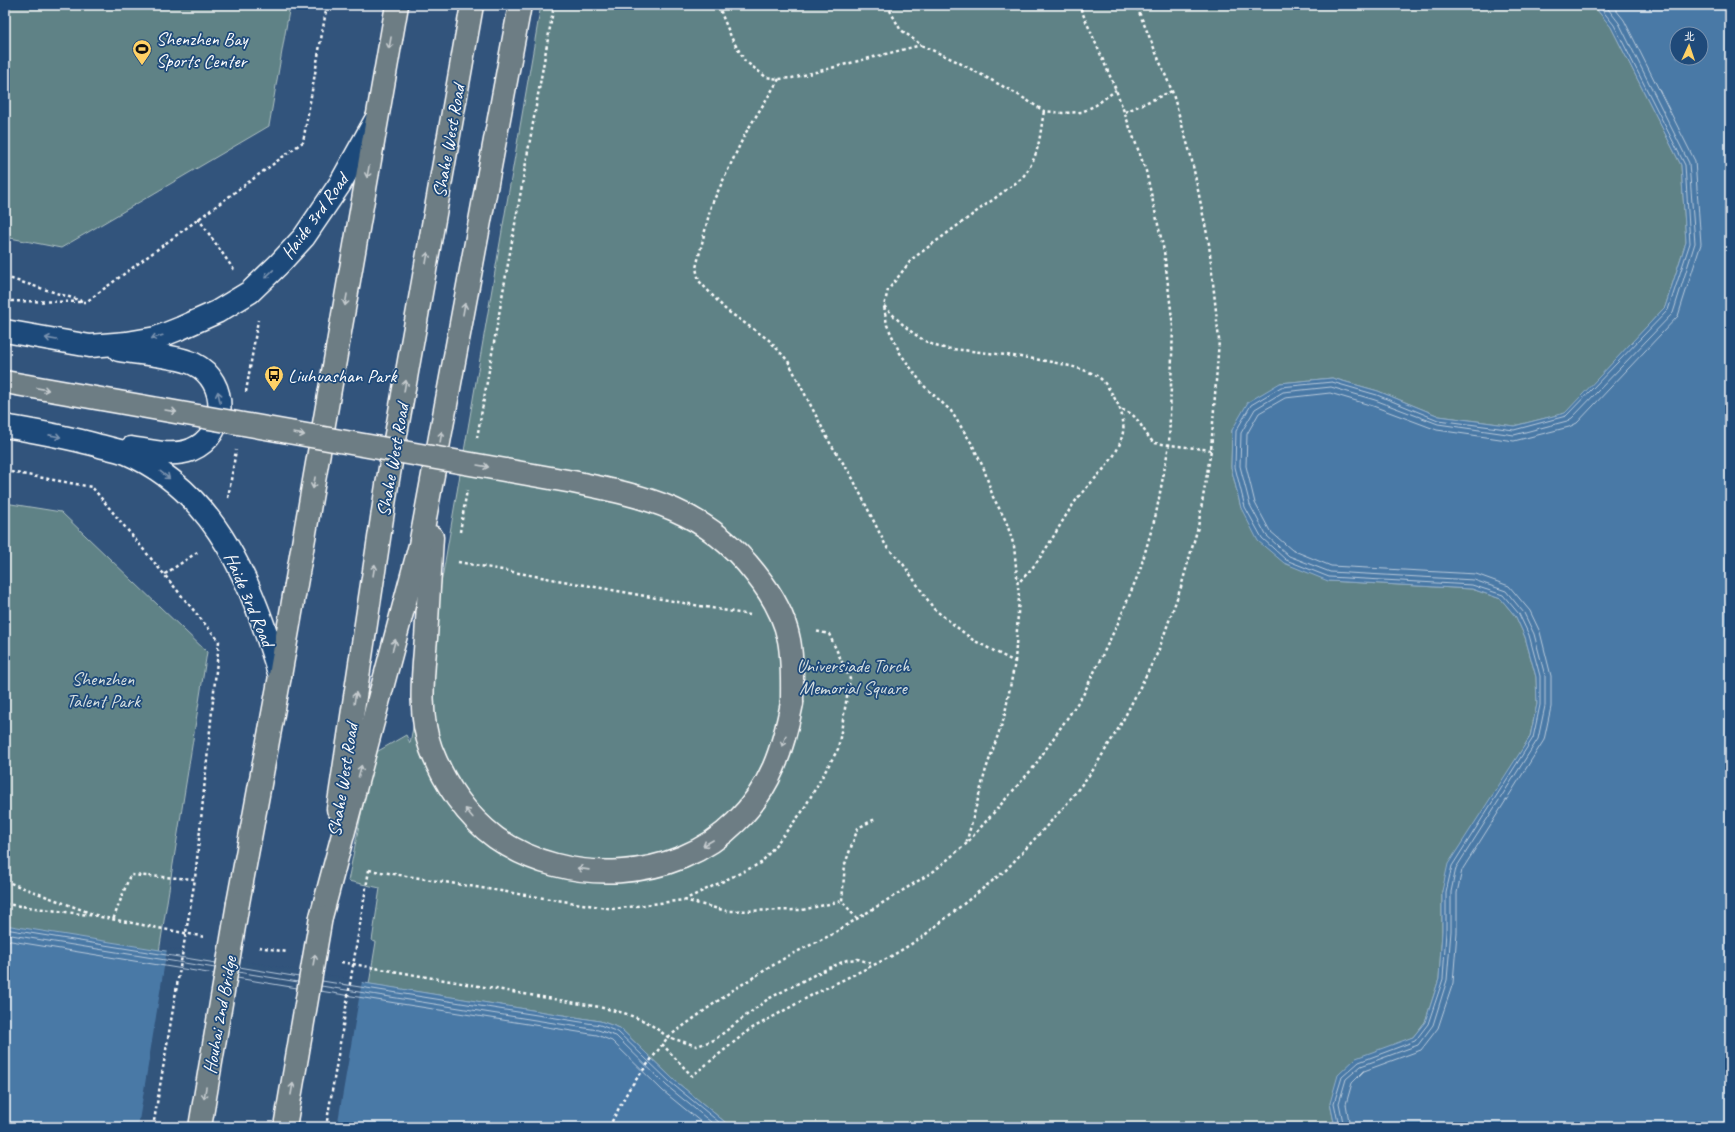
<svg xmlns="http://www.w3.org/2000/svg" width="1735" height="1132" viewBox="0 0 1735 1132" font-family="Caveat,'LXGW WenKai TC',sans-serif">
<rect width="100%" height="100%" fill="#32547c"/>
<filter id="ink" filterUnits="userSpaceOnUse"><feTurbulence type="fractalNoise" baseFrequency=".025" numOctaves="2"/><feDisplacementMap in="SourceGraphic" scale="8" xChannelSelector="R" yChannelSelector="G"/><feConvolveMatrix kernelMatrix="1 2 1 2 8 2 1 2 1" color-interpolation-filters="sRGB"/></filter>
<g filter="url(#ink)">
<g fill="#5e8286" stroke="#aec0c2">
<polygon points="5,5 290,5 269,126 61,248 5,237"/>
<polygon points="541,5 1593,5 1611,27 1681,165 1686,242 1665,307 1566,413 1514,426 1439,416 1378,391 1332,378 1280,383 1232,430 1231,467 1241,508 1328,581 1472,589 1501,599 1516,617 1525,637 1536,677 1537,704 1530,736 1442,891 1442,931 1439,979 1425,1022 1413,1037 1392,1046 1330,1103 1335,1127 731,1127 673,1079 620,1028 600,1021 369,984 376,942 372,941 380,888 348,881 373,754 406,735 410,743 443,573"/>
<polygon points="5,503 61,512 207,652 131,1127 5,1127"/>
</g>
<g fill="#4a79a6" stroke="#92afca" fill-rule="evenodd">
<path d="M1593 5H1730V1127H1335L1330 1103 1338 1075 1356 1058 1413 1037 1425 1022 1439 979 1442 931V891L1448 864 1530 737 1537 704 1536 677 1525 637 1516 617 1501 599 1472 589 1328 581 1284 563 1258 541 1241 508 1231 467 1232 430 1248 402 1280 383 1332 378 1378 391 1439 416 1514 426 1565 413 1665 307 1686 242 1681 165 1611 27ZM1677 34H1701V58H1677Z"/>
<polygon points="5,925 600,1021 620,1028 673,1079 731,1127 5,1127"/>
</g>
<polygon fill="#32547c" points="167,949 362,981 337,1127 138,1127"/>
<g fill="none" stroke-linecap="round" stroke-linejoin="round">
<g stroke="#b7c9db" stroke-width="1">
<polyline points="5,929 216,963"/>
<polyline points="5,934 215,968"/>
<polyline points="5,940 214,974"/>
<polyline points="239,967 299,977"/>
<polyline points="238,972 298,982"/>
<polyline points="237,978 297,988"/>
<polyline points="322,981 600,1025 618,1032 670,1082 725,1127"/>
<polyline points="321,986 598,1030 616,1036 667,1086 717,1127"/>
<polyline points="320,991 597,1035 612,1041 663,1091 707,1127"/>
<polyline points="1339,1127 1334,1103 1342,1077 1359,1062 1415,1041 1428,1024 1443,979 1446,931 1446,892 1452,866 1533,738 1540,705 1540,676 1529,635 1519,614 1503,595 1472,585 1329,577 1286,560 1262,538 1245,507 1235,467 1236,431 1251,405 1281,387 1332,382 1377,395 1438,420 1514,430 1566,416 1668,310 1690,243 1685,165 1614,25 1598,5"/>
<polyline points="1344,1127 1339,1103 1346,1079 1361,1066 1418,1045 1433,1025 1447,980 1451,931 1451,892 1456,868 1538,739 1545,706 1545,676 1534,634 1524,613 1506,591 1474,580 1330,572 1289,556 1266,535 1250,505 1240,466 1241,433 1255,409 1283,392 1331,387 1375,400 1438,424 1514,435 1567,421 1572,418 1673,313 1695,243 1689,163 1619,23 1605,5"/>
<polyline points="1350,1127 1346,1104 1352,1083 1364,1071 1421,1050 1438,1028 1453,983 1457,932 1457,893 1462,870 1544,740 1551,707 1551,676 1540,632 1530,611 1509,586 1476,574 1331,566 1292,550 1270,531 1255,503 1246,466 1247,434 1259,413 1285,398 1330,393 1373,406 1437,430 1514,441 1569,427 1577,423 1678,316 1701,244 1695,161 1624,20 1612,5"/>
</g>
<defs>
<g id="secondary">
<polyline points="5,331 90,346 127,343 156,338 181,328 217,312 250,292 279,264 304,237 340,184 375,121"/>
<path d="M119 350C140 354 175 355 194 364 229 381 228 435 191 450 172 457 150 451 131 448"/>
<path d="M5 426C37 432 69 437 100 446 108 448 118 450 126 453 219 493 252 586 280 676"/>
</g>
<g id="primary">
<path d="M432 537C430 571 428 604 426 638 423 674 418 714 431 749 444 783 466 816 496 838 566 887 675 883 736 822 771 788 783 749 792 703"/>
<polyline points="338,809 387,485 472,5"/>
<polyline points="238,903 280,676 397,5"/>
<polyline points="321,917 420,545 520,5"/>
</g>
</defs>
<use href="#secondary" stroke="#fff" stroke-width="25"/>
<use href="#primary" stroke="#fff" stroke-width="25"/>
<g stroke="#fff" stroke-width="2.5" stroke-dasharray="3 3" stroke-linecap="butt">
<polyline points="719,5 722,15 732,39 745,61 766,77 779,79 792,78 921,45"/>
<polyline points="887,5 900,29 921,45 954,60 1017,94 1044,111 1063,113 1082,112 1096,105 1116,90"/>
<polyline points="779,79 745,134 711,206 696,268 699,281 726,310 769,340 788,361 830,443 851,475 886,546 903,564 934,609 973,640 1015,662 1004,718 986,769 966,844"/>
<polyline points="1125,112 1172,91"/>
<polyline points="198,218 234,270"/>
<polyline points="5,277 82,301"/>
<polyline points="5,301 86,302 303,142 327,5"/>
<path d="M884 306C900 322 915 338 936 346 944 349 955 349 963 350 993 354 1081 361 1101 379 1107 385 1111 392 1115 399 1121 409 1126 424 1122 436 1117 460 1095 477 1080 495 1057 525 1047 556 1018 583"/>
<polyline points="246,392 258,320"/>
<path d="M1122 410C1139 413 1142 432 1154 443L1211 450"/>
<polyline points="477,438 554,5"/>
<polyline points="5,471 92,487 219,641 195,879 130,875 113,920"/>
<polyline points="228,498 236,450"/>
<polyline points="460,532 467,490"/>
<polyline points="458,562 750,615"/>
<polyline points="165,574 199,551"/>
<path d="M1015 662 1019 597 1014 546 1006 521 993 497 984 469 972 444 951 411 923 385 900 353 887 325 884 306 888 290 912 259 1021 179C1040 157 1039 138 1044 111"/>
<polyline points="369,870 613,909 684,900 761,863 802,812 838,749 850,679 829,634 815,631"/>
<polyline points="5,881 101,917 205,937"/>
<polyline points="684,900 727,911 802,910 842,901"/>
<polyline points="5,904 96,916"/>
<polyline points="857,919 842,901 845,864 858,828 875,819"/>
<polyline points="259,947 287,952"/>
<polyline points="341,962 599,1007 624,1013 647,1022 668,1037 697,1046 714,1040 768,999 816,974 847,960 858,959 873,964"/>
<polyline points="662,1044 692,1076 749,1030 814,994 890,957 921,938 1006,870 1065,806 1093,770 1120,726 1158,652 1181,587 1198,527 1211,450 1219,340 1209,244 1191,156 1172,91 1136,5"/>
<polyline points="609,1127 629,1089 668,1037 733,990 788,956 831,935 934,871 966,844 1033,768 1083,695 1118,623 1140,570 1156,514 1169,445 1173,327 1164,251 1146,171 1116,90 1079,5"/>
</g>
<use href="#secondary" stroke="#1f4a7a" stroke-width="22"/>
<use href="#primary" stroke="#6d7d84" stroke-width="22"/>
<defs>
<g id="primary-bridge">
<path d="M5 382 573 482C648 497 706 510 755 573 771 593 784 614 789 640 793 661 792 682 792 703"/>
<polyline points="200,1127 238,903"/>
<polyline points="285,1127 321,917"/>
</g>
</defs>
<use href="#primary-bridge" stroke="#fff" stroke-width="25" stroke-linecap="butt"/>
<g stroke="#fff" stroke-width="2.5" stroke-dasharray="3 3" stroke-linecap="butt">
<polyline points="153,1127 195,879"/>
<polyline points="326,1127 369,870"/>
</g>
<use href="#primary-bridge" stroke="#6d7d84" stroke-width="22"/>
</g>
<defs><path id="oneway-shaft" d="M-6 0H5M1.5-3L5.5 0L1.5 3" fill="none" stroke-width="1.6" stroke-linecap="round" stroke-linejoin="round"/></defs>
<g stroke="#c5cbce">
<use href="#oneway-shaft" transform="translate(390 43) rotate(100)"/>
<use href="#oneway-shaft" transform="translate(368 172) rotate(100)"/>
<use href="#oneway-shaft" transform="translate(427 258) rotate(-80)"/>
<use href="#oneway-shaft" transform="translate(346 300) rotate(100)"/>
<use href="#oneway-shaft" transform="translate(464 309) rotate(-80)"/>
<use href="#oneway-shaft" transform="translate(405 386) rotate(-80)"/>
<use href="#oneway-shaft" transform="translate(43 389) rotate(10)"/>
<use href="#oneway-shaft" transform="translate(171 411) rotate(10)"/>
<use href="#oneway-shaft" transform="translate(299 434) rotate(10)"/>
<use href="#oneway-shaft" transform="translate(441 437) rotate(-80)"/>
<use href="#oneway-shaft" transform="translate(483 466) rotate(10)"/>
<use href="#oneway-shaft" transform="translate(314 483) rotate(100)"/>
<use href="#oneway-shaft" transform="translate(374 570) rotate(-81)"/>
<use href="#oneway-shaft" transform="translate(394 645) rotate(-75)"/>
<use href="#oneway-shaft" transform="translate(355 698) rotate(-81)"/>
<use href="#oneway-shaft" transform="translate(784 741) rotate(109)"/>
<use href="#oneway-shaft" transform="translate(360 771) rotate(-75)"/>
<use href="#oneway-shaft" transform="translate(469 813) rotate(-130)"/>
<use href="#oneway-shaft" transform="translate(708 843) rotate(150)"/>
<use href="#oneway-shaft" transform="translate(583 869) rotate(-172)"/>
<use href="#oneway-shaft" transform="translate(314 960) rotate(-80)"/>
<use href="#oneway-shaft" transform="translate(292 1089) rotate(-80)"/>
<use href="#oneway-shaft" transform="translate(205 1093) rotate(100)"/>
</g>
<g stroke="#7992af">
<use href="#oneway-shaft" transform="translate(269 274) rotate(136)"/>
<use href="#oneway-shaft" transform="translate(157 337) rotate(164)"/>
<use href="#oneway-shaft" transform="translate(51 339) rotate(-170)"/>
<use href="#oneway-shaft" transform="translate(219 397) rotate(-102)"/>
<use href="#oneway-shaft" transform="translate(55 436) rotate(11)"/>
<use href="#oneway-shaft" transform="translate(165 475) rotate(38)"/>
</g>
</g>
<defs>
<symbol id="stadium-pin" viewBox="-11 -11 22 30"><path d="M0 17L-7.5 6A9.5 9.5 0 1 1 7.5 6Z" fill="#ffd166" stroke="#1f4a7a"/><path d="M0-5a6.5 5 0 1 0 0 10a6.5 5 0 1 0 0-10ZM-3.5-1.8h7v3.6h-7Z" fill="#111"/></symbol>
<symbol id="bus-pin" viewBox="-11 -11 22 30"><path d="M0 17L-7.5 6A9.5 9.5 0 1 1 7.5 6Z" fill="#ffd166" stroke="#1f4a7a"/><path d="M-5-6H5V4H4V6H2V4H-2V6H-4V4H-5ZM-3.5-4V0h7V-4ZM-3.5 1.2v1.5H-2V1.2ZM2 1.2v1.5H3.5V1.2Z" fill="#111"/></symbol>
</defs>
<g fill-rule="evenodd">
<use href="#stadium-pin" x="131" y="38" width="22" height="30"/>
<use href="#bus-pin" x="263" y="364" width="22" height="30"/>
</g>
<g text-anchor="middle" stroke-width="3.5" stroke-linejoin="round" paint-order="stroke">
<g font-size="19" fill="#fff" stroke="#1f4a7a" text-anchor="start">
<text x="156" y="45">Shenzhen Bay<tspan x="156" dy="22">Sports Center</tspan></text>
<text x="288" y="382">Liuhuashan Park</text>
</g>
<g font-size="19" fill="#fff" stroke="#1f4a7a">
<text transform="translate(448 141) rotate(-80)" y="7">Shahe West Road</text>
<text transform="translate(314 216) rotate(-54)" y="7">Haide 3rd Road</text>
<text transform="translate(392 460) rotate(-80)" y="7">Shahe West Road</text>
<text transform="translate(250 599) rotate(67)" y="7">Haide 3rd Road</text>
<text transform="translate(342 780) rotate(-81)" y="7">Shahe West Road</text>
<text transform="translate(219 1015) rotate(-80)" y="7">Houhai 2nd Bridge</text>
</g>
<g font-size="19" fill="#d7e0e1" stroke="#1f4a7a">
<text x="853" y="672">Universiade Torch<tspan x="853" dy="22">Memorial Square</tspan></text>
<text x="103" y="685">Shenzhen<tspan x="103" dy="22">Talent Park</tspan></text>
</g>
</g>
<rect width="1735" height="1132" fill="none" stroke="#1f4a7a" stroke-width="20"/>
<rect x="10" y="10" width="1715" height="1112" fill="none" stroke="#fff" stroke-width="1.5" filter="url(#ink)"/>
<g transform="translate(1689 46) rotate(3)"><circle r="19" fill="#1f4a7a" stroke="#7992af"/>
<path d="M0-3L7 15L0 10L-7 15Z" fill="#ffd166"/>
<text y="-6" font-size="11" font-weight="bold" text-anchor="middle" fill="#ffffff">北</text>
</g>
</svg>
